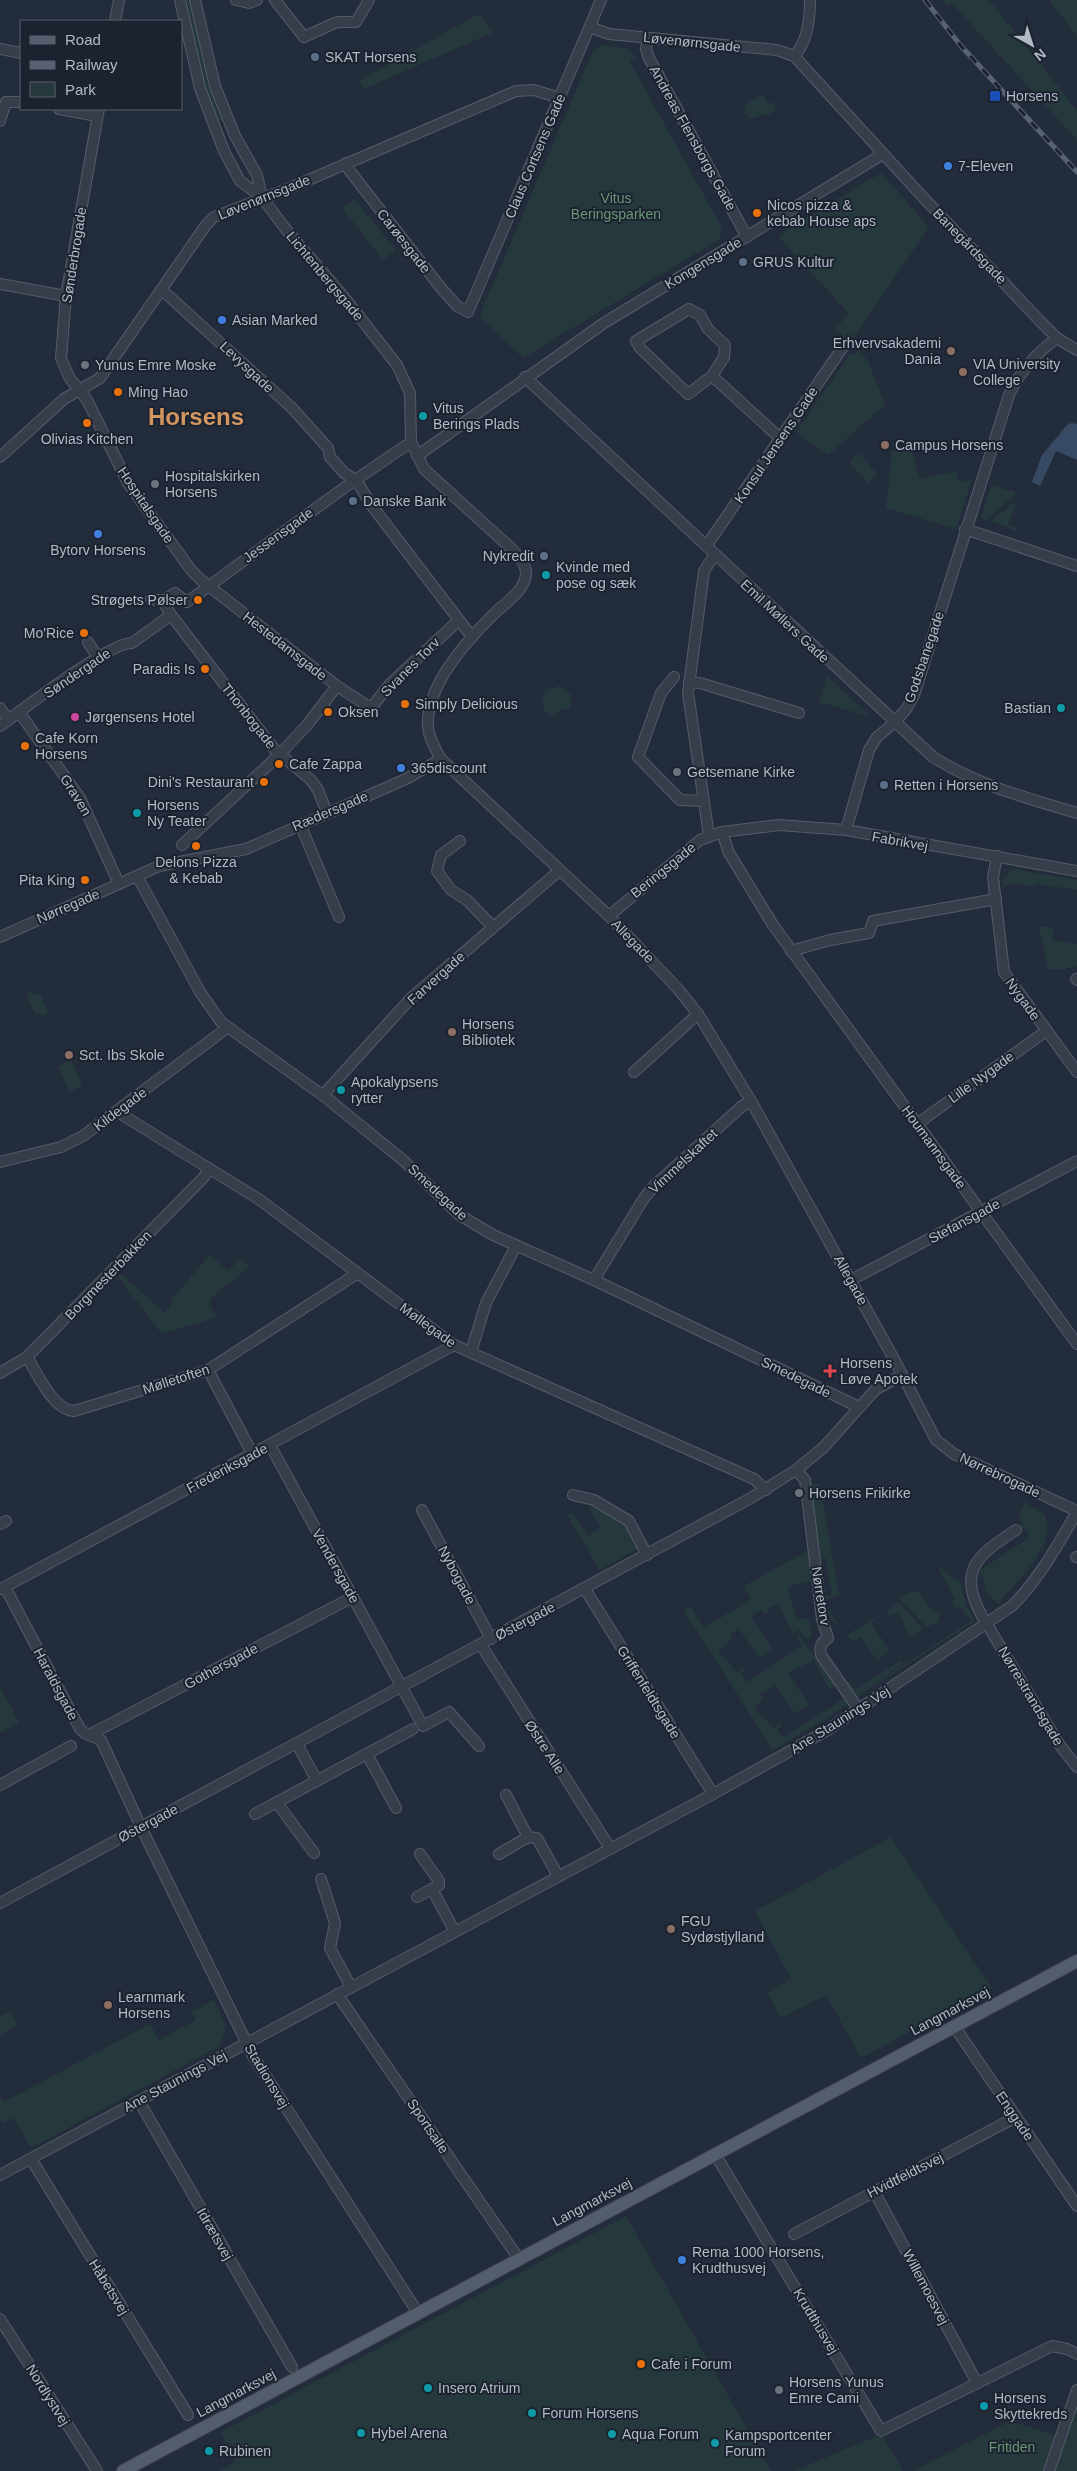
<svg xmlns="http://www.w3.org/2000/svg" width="1077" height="2471" viewBox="0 0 1077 2471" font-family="Helvetica,sans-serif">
<rect width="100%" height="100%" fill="#232c3b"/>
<g fill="#25383c">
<polygon points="184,0 191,0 223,120 218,121 208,102"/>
<polygon points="943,0 989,0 1077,110 1077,140 951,2 947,5"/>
<polygon points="1049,0 1077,0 1077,36"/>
<polygon points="478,14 494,32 364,89 359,81"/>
<polygon points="603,45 628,49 636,57 630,62 722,228 720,239 523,358 481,318 480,314 593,51"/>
<polygon points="763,94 768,104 773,102 777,110 767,115 765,114 751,119 745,113 745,105"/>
<polygon points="881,173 929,227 851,342 834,329 849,314 779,237 795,224"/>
<polygon points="354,199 396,250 383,260 342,208"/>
<polygon points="858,350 868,361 885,405 828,455 796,432 851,353 854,355"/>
<polygon points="911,447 919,479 956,471 959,482 972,479 956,529 886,508 892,451"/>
<polygon points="859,453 877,474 868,483 849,462"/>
<polygon points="991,485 1015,492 1014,496 985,520 981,517"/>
<polygon points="1013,503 1016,504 1008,525 1018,529 1017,531 991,521"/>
<polygon points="827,676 868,714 867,716 819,702"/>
<polygon points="560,686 571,695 570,709 561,709 553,716 544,710 542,697 547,690"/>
<polygon points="1014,869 1077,880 1077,890 1036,884 1035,887 1011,883 1003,887 1002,879"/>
<polygon points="1039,926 1054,928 1052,941 1077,944 1077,966 1064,969 1048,969"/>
<polygon points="29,991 37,995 40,994 49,1013 43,1016 35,1013 28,999"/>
<polygon points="70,1060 72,1061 82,1085 70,1092 58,1067"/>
<polygon points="209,1255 229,1271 240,1258 249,1267 212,1297 209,1305 217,1317 162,1334 118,1277 121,1274 165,1313 173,1303 171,1301"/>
<path d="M820 1484 839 1594 824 1602 839 1626C828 1620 823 1610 824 1597L832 1595 826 1558H818L808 1486Z"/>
<path d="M1025 1502 1045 1515C1057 1544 1019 1581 1000 1600L1002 1602 999 1605 986 1591 983 1577H979L980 1570 1030 1537 1025 1529 1023 1530 1021 1526 1023 1525 1019 1515Z"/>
<path d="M588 1507C607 1505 636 1531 637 1549L600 1570 567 1515 572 1512 588 1536 601 1527Z"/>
<polygon points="811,1549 815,1580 790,1586 788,1589 797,1620 818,1616 808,1619 812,1637 807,1640 799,1630 793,1634 778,1603 768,1608 769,1611 765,1614 761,1610 751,1617 772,1649 759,1658 739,1629 730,1635 732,1639 718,1651 737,1672 743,1667 745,1670 741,1673 747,1682 802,1646 796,1637 799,1635 836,1686 830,1690 814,1660 788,1673 809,1705 795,1714 776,1685 761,1694 764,1698 754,1707 774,1728 780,1723 782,1726 777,1729 783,1738 845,1698 848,1703 826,1719 773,1750 683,1610 690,1606 704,1628 751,1599 744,1586"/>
<polygon points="942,1567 946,1573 960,1581 966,1605 975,1621 857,1697 846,1683 849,1681 855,1690 902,1660 904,1663 860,1693 971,1621 962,1608 958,1610 952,1603 955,1599 939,1569"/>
<polygon points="913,1591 920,1593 930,1608 942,1614 938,1618 941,1621 926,1627 899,1598"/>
<polygon points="899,1603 923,1629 910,1638 899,1612 888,1616 887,1611"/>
<polygon points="880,1615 871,1623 890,1651 877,1660 861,1637 852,1642 847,1635"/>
<polygon points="0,1687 19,1722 0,1733"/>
<polygon points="891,1837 992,1988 861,2058 826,1995 781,2018 767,1993 791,1979 755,1911"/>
<polygon points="214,2000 226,2026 220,2046 31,2148 14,2118 3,2123 0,2118 0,2095 4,2102 150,2024 159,2040 196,2020 191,2012"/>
<polygon points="10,2011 18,2025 0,2035 0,2016"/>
<polygon points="626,2216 771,2471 220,2471 235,2462 221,2432"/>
<polygon points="1077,2404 1077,2471 913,2471 1010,2421 1066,2439"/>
<polygon points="874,2437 884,2438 903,2471 794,2471"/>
</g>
<polygon fill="#384964" points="1071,423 1077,424 1077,460 1056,451 1040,486 1032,482 1042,455 1067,425"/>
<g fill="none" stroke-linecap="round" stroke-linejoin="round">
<defs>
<g id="minor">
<path d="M180 0 200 88 224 151 240 181 262 197 284 227 344 297 397 365 410 393 411 442 424 469 513 550C519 557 526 564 526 573 526 589 507 602 497 611 469 638 425 685 428 727 429 738 435 749 441 759L609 916 678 989 698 1014 751 1101 894 1359 936 1440 954 1454 1077 1511"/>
<polyline points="195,0 215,86 235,136 257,175 262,197"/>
<polyline points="236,0 249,3 257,0"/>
<polyline points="275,0 304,37 337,22 356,22 369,0"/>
<polyline points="115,21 119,0"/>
<polyline points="590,27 609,34 777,50 794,56 920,194 1038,319 1057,338 1077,350"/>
<polyline points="648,38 646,49 649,58 747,237"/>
<polyline points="0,49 21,53"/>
<path d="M794 56C807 43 810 18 810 0"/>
<polyline points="59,109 97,116"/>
<polyline points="99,109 66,296 61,358 69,377 87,400 128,483 191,570 201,580 337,686 371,708 390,684 458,621"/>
<polyline points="0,121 6,102 21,102"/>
<polyline points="346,163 349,170 441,288 457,306 468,312 601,0"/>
<polyline points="0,284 66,296"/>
<polyline points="162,290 292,408 328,448 330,457 344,473 356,480 372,506 472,637"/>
<polyline points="712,376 724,357 725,345 708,329 700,315 689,309 636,341 640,348 688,394 712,376 780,438"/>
<path d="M525 377 933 757C977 785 1027 798 1077 813"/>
<polyline points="417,456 604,323 883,154"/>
<polyline points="0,457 64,399 100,378 206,225 214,217 285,190 516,91 534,90 560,98"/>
<polyline points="965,529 1077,566"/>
<polyline points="707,545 845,344"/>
<polyline points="151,599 163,601"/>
<polyline points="171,615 275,750 311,780 318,790 327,813"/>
<polyline points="88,642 97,656"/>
<polyline points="674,677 661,693 638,757 680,800 703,801"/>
<polyline points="689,682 700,683 799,713"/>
<polyline points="0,708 9,720"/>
<polyline points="19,712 80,798 119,884"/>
<path d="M0 726C22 710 110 642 132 643L171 615 163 601 175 593 187 602 348 485 411 442"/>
<polyline points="300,824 339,917"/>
<path d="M846 830 869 750 877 737 895 722 907 708 914 695 1009 395C1020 371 1035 354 1057 338"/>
<polyline points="722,832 729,853 773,925 1077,1344"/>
<polyline points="709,836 688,693 704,571 715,554"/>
<polyline points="460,841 441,855 437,871 451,890 467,900 493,927"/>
<polyline points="182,845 279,755 307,725 337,686"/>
<polyline points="997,856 993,877 1004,972 1077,1072"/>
<polyline points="137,876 200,992 221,1022 329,1100 404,1161 458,1214 493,1235 594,1280 859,1407"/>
<polyline points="609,916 700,840 722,832 779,825 846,830 1077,871"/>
<polyline points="0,937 159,866 246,849 406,779 441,759"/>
<polyline points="791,951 830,940 869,933 873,921 996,899"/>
<polyline points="1076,979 1077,980"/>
<polyline points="634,1072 698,1014"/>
<polyline points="323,1095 412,997 559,871"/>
<polyline points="119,1110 124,1116 260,1200 454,1345 754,1479 766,1490"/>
<polyline points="917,1124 1046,1031"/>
<polyline points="0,1162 61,1147 83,1136 227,1028"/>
<polyline points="594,1280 644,1198 655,1185 741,1107 751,1101"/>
<polyline points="851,1280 1077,1161"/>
<polyline points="471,1352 486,1303 516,1246"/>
<path d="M27 1357C37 1373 53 1410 74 1411L208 1370 358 1273"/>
<polyline points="208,1370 253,1455"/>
<polyline points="0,1373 27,1357 204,1177 209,1168"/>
<polyline points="270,1445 423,1726 449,1712 479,1746"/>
<path d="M796 1470 805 1480 822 1619 828 1638C821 1643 819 1647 821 1655L859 1710"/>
<polyline points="573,1495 594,1500 629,1521 647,1555"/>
<polyline points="422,1510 491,1639"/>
<polyline points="0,1524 6,1521"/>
<path d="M1016 1530C979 1554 956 1570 982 1616L1059 1744 1077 1767"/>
<polyline points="1076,1557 1077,1557"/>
<polyline points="5,1587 80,1729 86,1734 101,1740 141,1827 253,2056 418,2313"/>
<polyline points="1,1589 454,1345"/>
<polyline points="585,1589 713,1794"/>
<polyline points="481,1645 610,1848"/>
<polyline points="89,1735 353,1597"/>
<polyline points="297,1744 317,1781"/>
<polyline points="367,1754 396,1808"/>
<polyline points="0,1785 71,1746"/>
<polyline points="506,1795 528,1837 537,1838 558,1876"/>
<polyline points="277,1803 314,1853"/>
<polyline points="255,1814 413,1729"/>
<polyline points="420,1854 439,1881 439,1885 432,1889 455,1932"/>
<polyline points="499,1854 528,1837"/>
<polyline points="321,1879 335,1923 330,1948 351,1987"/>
<polyline points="417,1897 432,1889"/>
<polyline points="0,1903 751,1498 796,1470 823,1448 875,1390 902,1375"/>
<polyline points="337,1994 519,2259"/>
<polyline points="954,2026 1077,2206"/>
<polyline points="139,2101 292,2367"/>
<polyline points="715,2154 881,2431 1052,2346 1067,2349 1077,2354"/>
<polyline points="31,2159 188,2415"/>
<path d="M0 2175 713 1794 826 1731 1012 1606C1040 1578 1057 1546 1077 1512"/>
<polyline points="874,2191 977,2383"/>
<polyline points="794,2234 1016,2117"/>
<polyline points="0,2319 97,2471"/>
<polyline points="1049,2471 1077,2390"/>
</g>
<polyline id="major" points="123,2471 1077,1961"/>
</defs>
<use href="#minor" stroke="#555c69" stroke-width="12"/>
<use href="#major" stroke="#404754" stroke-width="14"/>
<use href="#minor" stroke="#363e4b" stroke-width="10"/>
<use href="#major" stroke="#545d6b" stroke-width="12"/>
<defs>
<polyline id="rail" points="925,0 961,46 1077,172"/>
</defs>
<use href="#rail" stroke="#586272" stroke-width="5"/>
<use href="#rail" stroke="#1c2330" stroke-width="3" stroke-dasharray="9" stroke-linecap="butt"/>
</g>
<g fill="#5c6f8a" stroke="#1c2330" stroke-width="2">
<circle cx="315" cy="57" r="5"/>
<circle cx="743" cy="262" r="5"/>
<circle cx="353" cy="501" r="5"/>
<circle cx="544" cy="556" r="5"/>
<circle cx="884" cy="785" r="5"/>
</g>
<rect fill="#1a4fb4" stroke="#1c2330" stroke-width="2" x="989" y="90" width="12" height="12" rx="2.5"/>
<g fill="#3f7fe0" stroke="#1c2330" stroke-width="2">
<circle cx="948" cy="166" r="5"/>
<circle cx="222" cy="320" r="5"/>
<circle cx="98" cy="534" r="5"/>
<circle cx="401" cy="768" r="5"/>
<circle cx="682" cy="2260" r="5"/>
</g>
<g fill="#e8710a" stroke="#1c2330" stroke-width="2">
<circle cx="757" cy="213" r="5"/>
<circle cx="118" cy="392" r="5"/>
<circle cx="87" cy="423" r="5"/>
<circle cx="198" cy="600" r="5"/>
<circle cx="84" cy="633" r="5"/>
<circle cx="205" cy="669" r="5"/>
<circle cx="405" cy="704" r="5"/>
<circle cx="328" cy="712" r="5"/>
<circle cx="25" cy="746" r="5"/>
<circle cx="279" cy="764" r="5"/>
<circle cx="264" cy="782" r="5"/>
<circle cx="196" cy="846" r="5"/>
<circle cx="85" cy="880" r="5"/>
<circle cx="641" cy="2364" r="5"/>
</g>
<g fill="#8d6e63" stroke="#1c2330" stroke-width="2">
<circle cx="951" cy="351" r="5"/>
<circle cx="963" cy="372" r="5"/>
<circle cx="885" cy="445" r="5"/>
<circle cx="452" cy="1032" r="5"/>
<circle cx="69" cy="1055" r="5"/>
<circle cx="671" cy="1929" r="5"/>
<circle cx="108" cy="2005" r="5"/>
</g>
<g fill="#6b7280" stroke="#1c2330" stroke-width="2">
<circle cx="85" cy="365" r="5"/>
<circle cx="155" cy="484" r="5"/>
<circle cx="677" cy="772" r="5"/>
<circle cx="799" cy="1493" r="5"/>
<circle cx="779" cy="2390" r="5"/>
</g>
<g fill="#0f9aa8" stroke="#1c2330" stroke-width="2">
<circle cx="423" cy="416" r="5"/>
<circle cx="546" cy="575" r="5"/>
<circle cx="1061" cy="708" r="5"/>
<circle cx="137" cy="813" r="5"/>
<circle cx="341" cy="1090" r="5"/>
<circle cx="428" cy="2388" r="5"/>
<circle cx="984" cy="2406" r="5"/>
<circle cx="532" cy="2413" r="5"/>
<circle cx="361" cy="2433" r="5"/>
<circle cx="612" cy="2434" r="5"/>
<circle cx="715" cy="2443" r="5"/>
<circle cx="209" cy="2451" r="5"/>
</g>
<circle fill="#d1479c" stroke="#1c2330" stroke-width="2" cx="75" cy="717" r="5"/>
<path fill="#e0444e" stroke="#1c2330" stroke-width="2" d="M827.5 1363.5h5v5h5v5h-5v5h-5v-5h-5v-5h5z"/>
<g text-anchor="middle" stroke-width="4" stroke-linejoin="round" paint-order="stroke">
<g font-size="14" fill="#b2b9c7" stroke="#1c2330">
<text transform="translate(692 42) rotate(6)" y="5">Løvenørnsgade</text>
<text transform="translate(693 138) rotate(61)" y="5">Andreas Flensborgs Gade</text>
<text transform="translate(535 156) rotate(-67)" y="5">Claus Cortsens Gade</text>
<text transform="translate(264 197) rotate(-22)" y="5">Løvenørnsgade</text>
<text transform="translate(404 241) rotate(52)" y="5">Carøesgade</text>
<text transform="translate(970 246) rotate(46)" y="5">Banegårdsgade</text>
<text transform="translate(74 255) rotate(-81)" y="5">Sønderbrogade</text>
<text transform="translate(703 263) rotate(-31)" y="5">Kongensgade</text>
<text transform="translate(325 276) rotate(50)" y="5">Lichtenbergsgade</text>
<text transform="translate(247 367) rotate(43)" y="5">Levysgade</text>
<text transform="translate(776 445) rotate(-56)" y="5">Konsul Jensens Gade</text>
<text transform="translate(146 505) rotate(56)" y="5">Hospitalsgade</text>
<text transform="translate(278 535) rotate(-36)" y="5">Jessensgade</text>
<text transform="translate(785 621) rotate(43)" y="5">Emil Møllers Gade</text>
<text transform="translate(285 646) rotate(38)" y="5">Hestedamsgade</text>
<text transform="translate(924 657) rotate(-71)" y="5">Godsbanegade</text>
<text transform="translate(410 667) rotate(-45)" y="5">Svanes Torv</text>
<text transform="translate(77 673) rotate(-34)" y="5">Søndergade</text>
<text transform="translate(249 716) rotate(52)" y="5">Thonbogade</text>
<text transform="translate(76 795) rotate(58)" y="5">Graven</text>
<text transform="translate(330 811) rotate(-23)" y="5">Rædersgade</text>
<text transform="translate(900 841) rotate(10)" y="5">Fabrikvej</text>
<text transform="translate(663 870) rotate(-39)" y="5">Beringsgade</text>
<text transform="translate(68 906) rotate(-23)" y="5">Nørregade</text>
<text transform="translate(633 941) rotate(46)" y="5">Allegade</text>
<text transform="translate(436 978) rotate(-42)" y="5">Farvergade</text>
<text transform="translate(1023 999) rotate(54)" y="5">Nygade</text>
<text transform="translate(981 1077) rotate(-36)" y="5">Lille Nygade</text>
<text transform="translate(120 1109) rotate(-37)" y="5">Kildegade</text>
<text transform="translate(934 1147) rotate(54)" y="5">Houmannsgade</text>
<text transform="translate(683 1161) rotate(-43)" y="5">Vimmelskaftet</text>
<text transform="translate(438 1192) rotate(43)" y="5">Smedegade</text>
<text transform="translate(964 1221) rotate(-28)" y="5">Stefansgade</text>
<text transform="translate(108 1275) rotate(-46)" y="5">Borgmesterbakken</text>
<text transform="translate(851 1280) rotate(61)" y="5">Allegade</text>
<text transform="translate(428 1325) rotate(36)" y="5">Møllegade</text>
<text transform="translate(796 1377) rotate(26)" y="5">Smedegade</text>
<text transform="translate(176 1379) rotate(-18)" y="5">Mølletoften</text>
<text transform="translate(227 1468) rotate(-28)" y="5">Frederiksgade</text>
<text transform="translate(1000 1475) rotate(25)" y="5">Nørrebrogade</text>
<text transform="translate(336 1566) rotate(61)" y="5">Vendersgade</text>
<text transform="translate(457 1575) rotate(62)" y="5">Nybogade</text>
<text transform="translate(821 1596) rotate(81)" y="5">Nørretorv</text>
<text transform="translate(525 1621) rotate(-28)" y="5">Østergade</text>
<text transform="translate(221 1666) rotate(-28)" y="5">Gothersgade</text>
<text transform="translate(56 1684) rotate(62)" y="5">Haraldsgade</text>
<text transform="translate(649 1692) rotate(58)" y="5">Griffenfeldtsgade</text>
<text transform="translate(1031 1696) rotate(59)" y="5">Nørrestrandsgade</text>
<text transform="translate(840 1720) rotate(-32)" y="5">Ane Staunings Vej</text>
<text transform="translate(545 1747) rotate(57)" y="5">Østre Alle</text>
<text transform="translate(148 1823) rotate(-28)" y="5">Østergade</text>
<text transform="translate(950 2011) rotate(-28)" y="5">Langmarksvej</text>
<text transform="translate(267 2076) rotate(59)" y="5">Stadionsvej</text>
<text transform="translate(175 2081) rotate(-28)" y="5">Ane Staunings Vej</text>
<text transform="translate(1015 2116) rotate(56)" y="5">Enggade</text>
<text transform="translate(428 2126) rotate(56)" y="5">Sportsalle</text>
<text transform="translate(905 2175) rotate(-27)" y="5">Hvidtfeldtsvej</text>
<text transform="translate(592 2202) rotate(-28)" y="5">Langmarksvej</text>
<text transform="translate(215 2234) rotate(60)" y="5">Idrætsvej</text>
<text transform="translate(109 2287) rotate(58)" y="5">Håbetsvej</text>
<text transform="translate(926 2287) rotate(62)" y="5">Willemoesvej</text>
<text transform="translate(816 2321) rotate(59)" y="5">Krudthusvej</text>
<text transform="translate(236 2393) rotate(-28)" y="5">Langmarksvej</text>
<text transform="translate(48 2395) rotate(58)" y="5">Nordlystvej</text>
</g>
<g font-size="14" fill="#b2b9c7" stroke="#1c2330" text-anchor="start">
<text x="325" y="62">SKAT Horsens</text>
<text x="1006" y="101">Horsens</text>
<text x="958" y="171">7-Eleven</text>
<text x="767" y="210">Nicos pizza &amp;<tspan x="767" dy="16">kebab House aps</tspan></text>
<text x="753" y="267">GRUS Kultur</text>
<text x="232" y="325">Asian Marked</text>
<text x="941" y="348" text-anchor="end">Erhvervsakademi<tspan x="941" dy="16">Dania</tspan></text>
<text x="973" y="369">VIA University<tspan x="973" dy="16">College</tspan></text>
<text x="95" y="370">Yunus Emre Moske</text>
<text x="128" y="397">Ming Hao</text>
<text x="433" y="413">Vitus<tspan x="433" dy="16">Berings Plads</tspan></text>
<text x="87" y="444" text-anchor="middle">Olivias Kitchen</text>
<text x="895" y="450">Campus Horsens</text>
<text x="165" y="481">Hospitalskirken<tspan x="165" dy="16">Horsens</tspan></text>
<text x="363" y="506">Danske Bank</text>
<text x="98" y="555" text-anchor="middle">Bytorv Horsens</text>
<text x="534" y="561" text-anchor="end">Nykredit</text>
<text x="556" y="572">Kvinde med<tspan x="556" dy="16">pose og sæk</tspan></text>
<text x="188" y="605" text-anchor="end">Strøgets Pølser</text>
<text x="74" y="638" text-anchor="end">Mo'Rice</text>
<text x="195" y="674" text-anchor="end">Paradis Is</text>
<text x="415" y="709">Simply Delicious</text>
<text x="1051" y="713" text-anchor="end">Bastian</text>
<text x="338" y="717">Oksen</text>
<text x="85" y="722">Jørgensens Hotel</text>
<text x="35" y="743">Cafe Korn<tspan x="35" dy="16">Horsens</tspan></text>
<text x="289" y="769">Cafe Zappa</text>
<text x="411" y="773">365discount</text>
<text x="687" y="777">Getsemane Kirke</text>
<text x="254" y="787" text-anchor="end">Dini's Restaurant</text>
<text x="894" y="790">Retten i Horsens</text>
<text x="147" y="810">Horsens<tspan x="147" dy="16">Ny Teater</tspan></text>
<text x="196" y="867" text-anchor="middle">Delons Pizza<tspan x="196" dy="16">&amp; Kebab</tspan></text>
<text x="75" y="885" text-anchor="end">Pita King</text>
<text x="462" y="1029">Horsens<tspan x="462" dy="16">Bibliotek</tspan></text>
<text x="79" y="1060">Sct. Ibs Skole</text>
<text x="351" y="1087">Apokalypsens<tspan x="351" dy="16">rytter</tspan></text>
<text x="840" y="1368">Horsens<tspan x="840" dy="16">Løve Apotek</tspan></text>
<text x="809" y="1498">Horsens Frikirke</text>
<text x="681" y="1926">FGU<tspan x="681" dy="16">Sydøstjylland</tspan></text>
<text x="118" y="2002">Learnmark<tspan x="118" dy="16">Horsens</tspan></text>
<text x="692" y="2257">Rema 1000 Horsens,<tspan x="692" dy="16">Krudthusvej</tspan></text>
<text x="651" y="2369">Cafe i Forum</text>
<text x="789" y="2387">Horsens Yunus<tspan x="789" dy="16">Emre Cami</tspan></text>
<text x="438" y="2393">Insero Atrium</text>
<text x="994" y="2403">Horsens<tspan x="994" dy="16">Skyttekreds</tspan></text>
<text x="542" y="2418">Forum Horsens</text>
<text x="371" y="2438">Hybel Arena</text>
<text x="622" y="2439">Aqua Forum</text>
<text x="725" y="2440">Kampsportcenter<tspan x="725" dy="16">Forum</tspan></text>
<text x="219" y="2456">Rubinen</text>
</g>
<g font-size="14" fill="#699775" stroke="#1c2330">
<text x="616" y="203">Vitus<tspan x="616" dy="16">Beringsparken</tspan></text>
<text x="1012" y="2452">Fritiden</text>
</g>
<g font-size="24" font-weight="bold" fill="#d29661" stroke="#1c2330">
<text x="196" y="425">Horsens</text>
</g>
</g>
<rect x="20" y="20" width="162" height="90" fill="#1c2330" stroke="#585f6c"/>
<rect x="30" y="36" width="25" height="8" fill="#545d6b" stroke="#585f6c"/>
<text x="65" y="45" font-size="15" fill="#b2b9c7">Road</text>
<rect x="30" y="61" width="25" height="8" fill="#586272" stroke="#585f6c"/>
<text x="65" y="70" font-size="15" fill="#b2b9c7">Railway</text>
<rect x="30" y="82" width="25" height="15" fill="#25383c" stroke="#585f6c"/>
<text x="65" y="95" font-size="15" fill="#b2b9c7">Park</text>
<g transform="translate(1032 45) rotate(141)" stroke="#1c2330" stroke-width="4" paint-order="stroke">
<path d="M0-4L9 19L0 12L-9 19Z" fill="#b2b9c7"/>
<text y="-8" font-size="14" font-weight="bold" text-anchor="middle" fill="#b2b9c7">N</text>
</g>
</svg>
